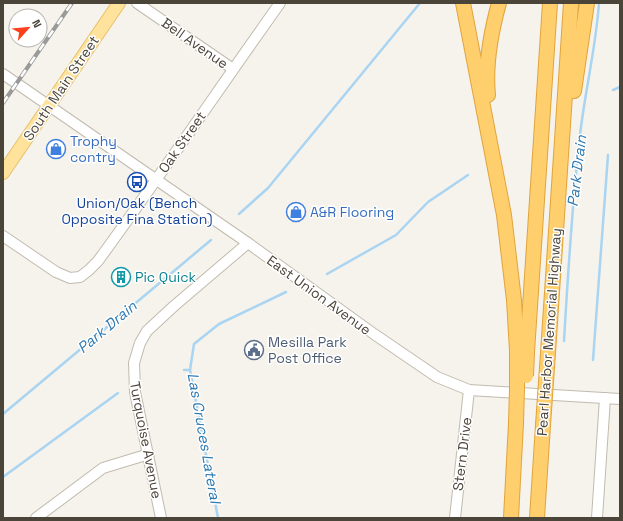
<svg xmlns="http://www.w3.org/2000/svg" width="623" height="521" viewBox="0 0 623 521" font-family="'Space Grotesk',sans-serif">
<rect width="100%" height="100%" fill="#f6f3ec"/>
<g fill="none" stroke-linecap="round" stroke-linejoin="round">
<g stroke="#a9d4f2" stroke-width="2.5">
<polyline points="613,90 620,87"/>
<polyline points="239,214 268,188 420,3"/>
<polyline points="327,274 396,235 428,202 468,175"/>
<path d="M564 341C568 272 572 203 580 135 585 91 596 47 599 3"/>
<polyline points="593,360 608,155"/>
<polyline points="184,370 190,370"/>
<polyline points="3,414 211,240"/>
<polyline points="3,477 118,393"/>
<polyline points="218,518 190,370 194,344 219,324 286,292"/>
</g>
<defs>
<g id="minor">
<polyline points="137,3 233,69"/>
<polyline points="3,74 248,243 374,334 437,377 469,390 620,399"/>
<path d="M3 236 56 272 70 278 80 277 89 270 98 261C160 176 219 89 280 3"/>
<polyline points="36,518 103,468 149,454"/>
<polyline points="161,518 135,392 134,363 140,343 147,331 174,306 248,243"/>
<polyline points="455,518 469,390"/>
<polyline points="597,518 605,398"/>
</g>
<polyline id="major" points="3,173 119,3"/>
<g id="highway">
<polyline points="463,3 504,215 514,300 517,351"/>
<polyline points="574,91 587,3"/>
<path d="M488 95C485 65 491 32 499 3"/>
<polyline points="527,352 550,3"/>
<polyline points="548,353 571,3"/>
<polyline points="511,518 516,423"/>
<polyline points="537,518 543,425"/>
</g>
</defs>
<use href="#minor" stroke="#c2bbae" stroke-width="12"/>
<use href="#major" stroke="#e6c16a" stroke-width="14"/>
<use href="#highway" stroke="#e0a43c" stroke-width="16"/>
<use href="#minor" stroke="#fff" stroke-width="10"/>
<use href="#major" stroke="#ffe39c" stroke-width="12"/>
<use href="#highway" stroke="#ffcf6e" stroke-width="14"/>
<defs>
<polyline id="rail" points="3,103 72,3"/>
</defs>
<use href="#rail" stroke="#9a9a9a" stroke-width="4"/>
<use href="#rail" stroke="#fff" stroke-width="2.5" stroke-dasharray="8" stroke-linecap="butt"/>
<defs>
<g id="highway-bridge">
<polyline points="526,376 527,352"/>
<polyline points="516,423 517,388 517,351"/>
<polyline points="543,425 548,353"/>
</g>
</defs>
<use href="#highway-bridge" stroke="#e0a43c" stroke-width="16" stroke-linecap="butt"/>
<use href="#highway-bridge" stroke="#ffcf6e" stroke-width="14"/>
</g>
<defs>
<symbol id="shop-ring" viewBox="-11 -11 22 22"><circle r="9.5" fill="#fff" stroke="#3f7fe0" stroke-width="1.5"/><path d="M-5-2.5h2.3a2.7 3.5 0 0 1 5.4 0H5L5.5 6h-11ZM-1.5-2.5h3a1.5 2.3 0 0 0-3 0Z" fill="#3f7fe0"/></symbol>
<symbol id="bus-ring" viewBox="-11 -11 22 22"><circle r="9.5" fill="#fff" stroke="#1a4fb4" stroke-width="1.5"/><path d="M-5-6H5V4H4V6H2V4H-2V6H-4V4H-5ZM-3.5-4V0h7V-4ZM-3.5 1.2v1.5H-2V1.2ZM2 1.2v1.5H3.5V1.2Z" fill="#1a4fb4"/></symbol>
<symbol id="building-ring" viewBox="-11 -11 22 22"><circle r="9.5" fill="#fff" stroke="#0f9aa8" stroke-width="1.5"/><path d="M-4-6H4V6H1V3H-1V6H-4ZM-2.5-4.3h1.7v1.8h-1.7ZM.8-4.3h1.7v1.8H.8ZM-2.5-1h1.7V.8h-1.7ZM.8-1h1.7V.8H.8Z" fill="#0f9aa8"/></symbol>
<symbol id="civic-ring" viewBox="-11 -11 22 22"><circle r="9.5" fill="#fff" stroke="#5c6f8a" stroke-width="1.5"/><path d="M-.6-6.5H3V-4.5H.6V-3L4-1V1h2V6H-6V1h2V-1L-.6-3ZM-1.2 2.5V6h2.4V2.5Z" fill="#5c6f8a"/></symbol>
</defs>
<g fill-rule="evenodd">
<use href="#shop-ring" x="45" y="138" width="22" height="22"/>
<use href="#bus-ring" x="126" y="171" width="22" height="22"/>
<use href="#shop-ring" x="285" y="201" width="22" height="22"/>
<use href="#building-ring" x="110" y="266" width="22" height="22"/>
<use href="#civic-ring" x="243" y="339" width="22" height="22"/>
</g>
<g text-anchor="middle" stroke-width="3" stroke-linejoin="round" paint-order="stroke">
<g font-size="14" fill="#4b4439" stroke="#fff">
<text transform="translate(195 43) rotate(35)" y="5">Bell Avenue</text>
<text transform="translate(61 88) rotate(-56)" y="5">South Main Street</text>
<text transform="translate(182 142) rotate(-55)" y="5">Oak Street</text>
<text transform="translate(319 295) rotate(36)" y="5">East Union Avenue</text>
<text transform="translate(549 332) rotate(-86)" y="5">Pearl Harbor Memorial Highway</text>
<text transform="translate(146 440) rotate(79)" y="5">Turquoise Avenue</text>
<text transform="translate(462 454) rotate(-83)" y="5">Stern Drive</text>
</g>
<g font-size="14" fill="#366cbe" stroke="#fff" text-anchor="start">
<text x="70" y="146">Trophy<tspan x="70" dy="16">contry</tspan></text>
<text x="310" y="217">A&amp;R Flooring</text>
</g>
<g font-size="14" fill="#164399" stroke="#fff">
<text x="137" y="208">Union/Oak (Bench<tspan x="137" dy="16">Opposite Fina Station)</tspan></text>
</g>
<g font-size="14" fill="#0d838f" stroke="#fff" text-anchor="start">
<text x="135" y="282">Pic Quick</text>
</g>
<g font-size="14" fill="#4e5e75" stroke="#fff" text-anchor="start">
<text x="268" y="347">Mesilla Park<tspan x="268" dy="16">Post Office</tspan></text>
</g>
<g font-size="15" font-style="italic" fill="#2e7ab2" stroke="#fff">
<text transform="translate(577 171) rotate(-83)" y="5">Park Drain</text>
<text transform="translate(107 327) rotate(-40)" y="5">Park Drain</text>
<text transform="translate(204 438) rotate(80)" y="5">Las Cruces Lateral</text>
</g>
</g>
<rect width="623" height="521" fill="none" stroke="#4b4439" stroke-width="8"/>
<g transform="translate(28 28) rotate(63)"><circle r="19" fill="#ffffff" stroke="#b7b4b0"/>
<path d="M0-3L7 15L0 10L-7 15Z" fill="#fc3f1d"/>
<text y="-6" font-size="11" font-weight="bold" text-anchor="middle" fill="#4b4439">N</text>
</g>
</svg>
